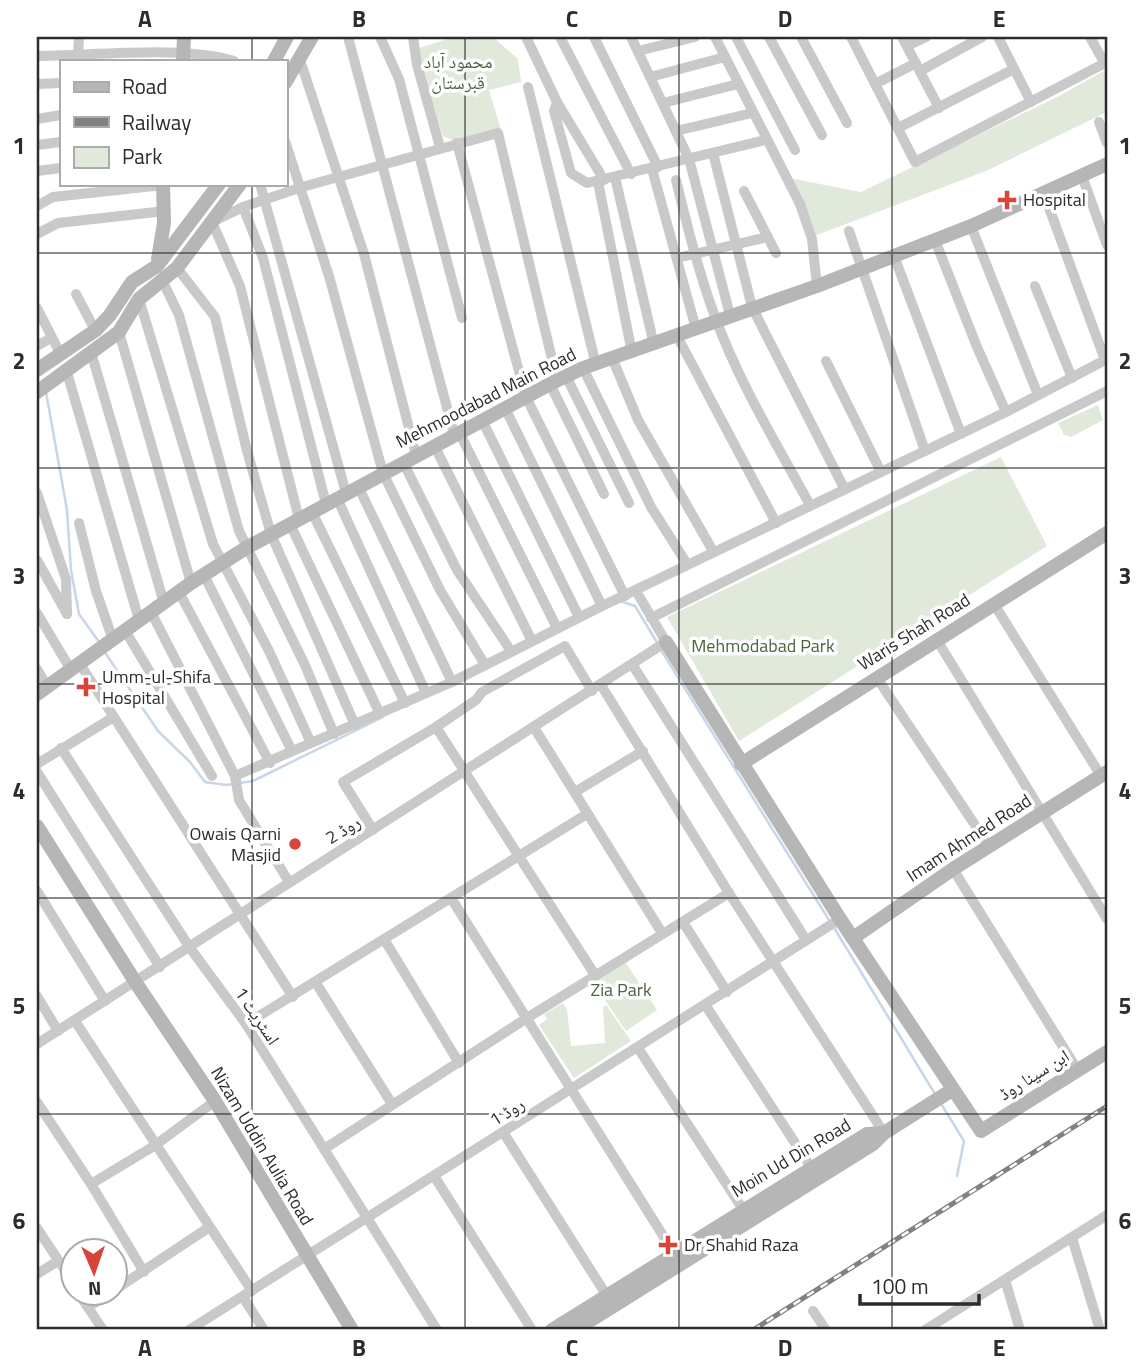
<svg xmlns="http://www.w3.org/2000/svg" width="1144" height="1367" viewBox="0 0 1144 1367" font-family="'Titillium Web','Noto Naskh Arabic',sans-serif">
<rect width="100%" height="100%" fill="#fff"/>
<g fill="#e0e9da">
<polygon points="454,37 493,37 518,59 521,82 489,90 501,130 456,142 443,136 421,71 419,48"/>
<polygon points="1107,69 1107,112 986,171 814,236 789,178 861,192 1061,95"/>
<polygon points="1098,405 1103,420 1071,437 1064,435 1058,423"/>
<polygon points="1001,457 1047,546 739,741 667,617"/>
<polygon points="624,960 657,1010 626,1031 592,981"/>
<polygon points="563,1003 567,1010 571,1046 605,1043 603,1007 606,1005 631,1041 574,1078 539,1025 547,1019 544,1014"/>
</g>
<g fill="none" stroke-linecap="round" stroke-linejoin="round">
<g stroke="#c7d6e8" stroke-width="2.5">
<polyline points="46,392 67,510 71,570 79,614 99,642"/>
<polyline points="620,601 635,606 658,644"/>
<polyline points="661,650 829,920"/>
<polyline points="104,651 158,731 190,762 205,782 226,785 253,781 381,718"/>
<polyline points="833,926 935,1094"/>
<polyline points="940,1102 964,1141 957,1176"/>
</g>
<g stroke="#c9c9c9" stroke-width="10">
<polyline points="348,37 454,434"/>
<polyline points="380,37 399,79 462,318"/>
<polyline points="413,37 417,65 440,147"/>
<polyline points="526,37 557,102 604,180"/>
<polyline points="560,37 631,174"/>
<polyline points="594,37 658,167"/>
<polyline points="631,37 689,159 730,315"/>
<polyline points="715,37 800,204 812,239 817,286"/>
<polyline points="736,37 795,150"/>
<polyline points="769,37 822,135"/>
<polyline points="801,37 847,123"/>
<polyline points="851,37 915,162 1107,62"/>
<polyline points="902,37 939,108"/>
<polyline points="998,37 1031,102"/>
<polyline points="1090,37 1105,64"/>
<polyline points="907,46 926,37"/>
<polyline points="638,51 695,37"/>
<path d="M37 56C91 56 185 45 234 61"/>
<polyline points="78,56 79,37"/>
<polyline points="299,57 364,254 416,455"/>
<polyline points="920,71 982,37"/>
<polyline points="650,77 725,57"/>
<polyline points="37,84 61,83"/>
<polyline points="875,84 916,63"/>
<polyline points="528,87 596,365"/>
<polyline points="557,102 554,111 571,173 587,183 765,140"/>
<polyline points="663,103 738,84"/>
<polyline points="37,119 61,115"/>
<polyline points="1099,122 1107,143"/>
<polyline points="898,128 1014,69"/>
<polyline points="676,131 752,113"/>
<polyline points="285,141 329,276 383,473 440,590 485,665"/>
<polyline points="457,143 526,397 625,596"/>
<polyline points="37,145 61,142"/>
<polyline points="713,153 752,307 844,488"/>
<polyline points="652,169 696,329"/>
<polyline points="37,171 61,168"/>
<polyline points="1082,176 1107,245"/>
<polyline points="615,177 654,345"/>
<path d="M676 180C687 225 698 270 714 314 738 381 776 443 810 505"/>
<polyline points="598,182 632,353"/>
<polyline points="260,184 346,493"/>
<polyline points="744,191 776,253"/>
<polyline points="1044,194 1105,360"/>
<polyline points="37,206 53,197 163,185"/>
<polyline points="243,207 263,258 326,504"/>
<polyline points="971,226 1038,395"/>
<polyline points="849,231 925,451"/>
<polyline points="37,234 58,223 165,211"/>
<polyline points="935,240 977,347 1006,412"/>
<polyline points="894,256 961,434"/>
<polyline points="677,258 768,237"/>
<polyline points="177,268 215,317 247,451 271,534 355,725"/>
<polyline points="163,282 179,315 239,531 304,663 334,734"/>
<polyline points="1035,286 1072,378"/>
<polyline points="76,294 95,330"/>
<polyline points="139,299 213,544 269,651 311,743"/>
<polyline points="37,308 60,353"/>
<polyline points="119,332 191,583"/>
<polyline points="677,336 776,523"/>
<polyline points="37,346 51,338"/>
<polyline points="91,352 164,603"/>
<polyline points="613,360 638,420 713,551"/>
<polyline points="826,361 881,472"/>
<polyline points="583,368 651,507 687,564"/>
<polyline points="66,369 139,620"/>
<polyline points="566,376 629,503"/>
<polyline points="550,384 604,494"/>
<polyline points="505,408 602,606"/>
<polyline points="482,420 579,617"/>
<polyline points="459,432 557,628"/>
<polyline points="434,445 532,641"/>
<polyline points="403,462 457,570 511,651"/>
<polyline points="358,486 452,682"/>
<polyline points="37,493 66,579 67,614"/>
<polyline points="337,498 426,693"/>
<polyline points="312,512 405,703"/>
<polyline points="299,519 240,286 212,222 243,207 302,187 498,133 557,380"/>
<polyline points="79,523 96,591 113,640"/>
<polyline points="290,524 380,714"/>
<polyline points="37,560 67,614"/>
<polyline points="204,575 292,751"/>
<polyline points="179,592 270,763"/>
<polyline points="994,604 1101,776"/>
<polyline points="151,612 235,776 239,800 289,882"/>
<polyline points="37,613 71,670"/>
<polyline points="651,618 1107,391"/>
<polyline points="126,632 212,776"/>
<polyline points="937,640 1107,919"/>
<polyline points="80,664 293,997"/>
<polyline points="632,664 806,940"/>
<polyline points="37,669 47,686"/>
<polyline points="877,678 989,846"/>
<polyline points="601,685 729,893 884,1133"/>
<polyline points="592,691 565,646 482,692 476,700 436,727 595,975"/>
<polyline points="535,729 662,933"/>
<polyline points="61,748 190,948 246,1024 437,1330"/>
<polyline points="37,764 112,718"/>
<polyline points="37,772 160,967"/>
<polyline points="236,782 235,776 452,682 602,606 1006,412 1107,359"/>
<polyline points="575,792 643,751"/>
<polyline points="373,830 343,782 436,727"/>
<polyline points="953,869 1078,1071"/>
<polyline points="37,891 105,1001"/>
<polyline points="451,898 674,1253"/>
<polyline points="683,922 727,992"/>
<polyline points="384,939 459,1063"/>
<polyline points="316,983 392,1104"/>
<polyline points="37,996 58,1031"/>
<polyline points="706,1006 812,1169"/>
<polyline points="75,1021 252,1291"/>
<polyline points="246,1024 587,814"/>
<polyline points="37,1044 666,642 636,591"/>
<polyline points="638,1048 746,1214"/>
<polyline points="37,1102 91,1184 144,1272"/>
<polyline points="503,1132 607,1296"/>
<polyline points="324,1149 527,1018 729,893"/>
<polyline points="434,1176 532,1330"/>
<polyline points="91,1184 154,1146 215,1101"/>
<polyline points="37,1228 74,1284"/>
<polyline points="1072,1238 1100,1330"/>
<polyline points="37,1274 58,1261"/>
<polyline points="1005,1280 1020,1330"/>
<polyline points="116,1289 208,1228"/>
<polyline points="79,1294 103,1330"/>
<polyline points="243,1297 264,1330"/>
<polyline points="88,1307 109,1294"/>
<polyline points="813,1311 826,1330"/>
<polyline points="189,1330 840,919"/>
<polyline points="925,1330 1107,1215"/>
</g>
<g stroke="#b6b6b6" stroke-width="14">
<polyline points="183,61 184,37"/>
<polyline points="274,61 287,37"/>
<polyline points="285,83 312,37"/>
<polyline points="158,259 164,223 163,184"/>
<polyline points="37,370 96,330 110,315 132,282 157,266 219,184"/>
<polyline points="37,392 119,332 139,299 177,268 240,184"/>
<polyline points="666,642 840,919 981,1131 1107,1052"/>
<polyline points="37,694 191,583 246,548 550,384 583,368 817,286 971,226 1107,164"/>
<polyline points="741,764 1107,533"/>
<polyline points="37,826 136,983 215,1101 352,1330"/>
<polyline points="853,938 953,869 1107,772"/>
<polyline points="552,1330 867,1134 884,1133"/>
<polyline points="575,1330 873,1144 884,1133 952,1090"/>
</g>
<defs>
<polyline id="rail" points="753,1330 1107,1106"/>
</defs>
<use href="#rail" stroke="#818181" stroke-width="5"/>
<use href="#rail" stroke="#fff" stroke-width="2.5" stroke-dasharray="8" stroke-linecap="butt"/>
</g>
<path fill="none" stroke="#2c2c2c" stroke-width="2" stroke-opacity="0.55" d="M252 37V61M465 37V1330M679 37V1330M892 37V1330M252 184V1330M37 253H1107M37 468H1107M37 684H1107M37 898H1107M37 1114H1107"/>
<g fill="#d84439" stroke="#fff" stroke-width="2.5">
<path d="M1003.5 189.5h7v7h7v7h-7v7h-7v-7h-7v-7h7z"/>
<path d="M82.5 676.5h7v7h7v7h-7v7h-7v-7h-7v-7h7z"/>
<circle cx="295" cy="844" r="7"/>
<path d="M664.5 1234.5h7v7h7v7h-7v7h-7v-7h-7v-7h7z"/>
</g>
<g text-anchor="middle" stroke-width="7" stroke-linejoin="round" paint-order="stroke">
<g font-size="18" fill="#4a643d" stroke="#fff">
<text x="458" y="68">محمود آباد<tspan x="458" dy="21">قبرستان</tspan></text>
<text x="763" y="652">Mehmodabad Park</text>
<text x="621" y="996">Zia Park</text>
</g>
<g font-size="18" fill="#2c2c2c" stroke="#fff" text-anchor="start">
<text x="1023" y="206">Hospital</text>
<text x="102" y="683">Umm-ul-Shifa<tspan x="102" dy="21">Hospital</tspan></text>
<text x="281" y="840" text-anchor="end">Owais Qarni<tspan x="281" dy="21">Masjid</tspan></text>
<text x="684" y="1251">Dr Shahid Raza</text>
</g>
<g font-size="18" fill="#2c2c2c" stroke="#fff">
<text transform="translate(486 398) rotate(-27)" y="6">Mehmoodabad Main Road</text>
<text transform="translate(914 632) rotate(-32)" y="6">Waris Shah Road</text>
<text transform="translate(343 830) rotate(-32)" y="6">روڈ 2</text>
<text transform="translate(969 838) rotate(-33)" y="6">Imam Ahmed Road</text>
<text transform="translate(257 1016) rotate(56)" y="6">اسٹریٹ 1</text>
<text transform="translate(1034 1075) rotate(-32)" y="6">ابن سینا روڈ</text>
<text transform="translate(507 1112) rotate(-32)" y="6">روڈ 1</text>
<text transform="translate(262 1146) rotate(59)" y="6">Nizam Uddin Aulia Road</text>
<text transform="translate(791 1158) rotate(-31)" y="6">Moin Ud Din Road</text>
</g>
</g>
<rect width="1144" height="1367" fill="none" stroke="#ffffff" stroke-width="77"/>
<rect x="60" y="60" width="228" height="126" fill="#ffffff" stroke="#ababab" stroke-width="2"/>
<rect x="74" y="82" width="35" height="10" fill="#b6b6b6" stroke="#ababab" stroke-width="2"/>
<text x="122" y="94" font-size="21" fill="#2c2c2c">Road</text>
<rect x="74" y="117" width="35" height="10" fill="#818181" stroke="#ababab" stroke-width="2"/>
<text x="122" y="130" font-size="21" fill="#2c2c2c">Railway</text>
<rect x="74" y="147" width="35" height="21" fill="#e0e9da" stroke="#ababab" stroke-width="2"/>
<text x="122" y="164" font-size="21" fill="#2c2c2c">Park</text>
<g transform="translate(94 1272) rotate(178)"><circle r="33" fill="#ffffff" stroke="#ababab" stroke-width="2"/>
<path d="M0-5L12 26L0 18L-12 26Z" fill="#d84439"/>
<text y="-10" font-size="19" font-weight="bold" text-anchor="middle" fill="#2c2c2c">N</text>
</g>
<path d="M860 1294v10h119v-10" fill="none" stroke="#2c2c2c" stroke-width="3.5"/>
<text x="871" y="1294" font-size="21" fill="#2c2c2c" stroke="#ffffff" stroke-width="5" paint-order="stroke">100 m</text>
<rect x="38" y="38" width="1068" height="1290" fill="none" stroke="#2c2c2c" stroke-width="2.5"/>
<g font-size="23" text-anchor="middle" font-weight="bold" fill="#2c2c2c">
<text x="145" y="27">A</text>
<text x="359" y="27">B</text>
<text x="572" y="27">C</text>
<text x="785" y="27">D</text>
<text x="999" y="27">E</text>
<text x="19" y="154">1</text>
<text x="1125" y="154">1</text>
<text x="19" y="369">2</text>
<text x="1125" y="369">2</text>
<text x="19" y="584">3</text>
<text x="1125" y="584">3</text>
<text x="19" y="799">4</text>
<text x="1125" y="799">4</text>
<text x="19" y="1014">5</text>
<text x="1125" y="1014">5</text>
<text x="19" y="1229">6</text>
<text x="1125" y="1229">6</text>
<text x="145" y="1356">A</text>
<text x="359" y="1356">B</text>
<text x="572" y="1356">C</text>
<text x="785" y="1356">D</text>
<text x="999" y="1356">E</text>
</g>
</svg>
